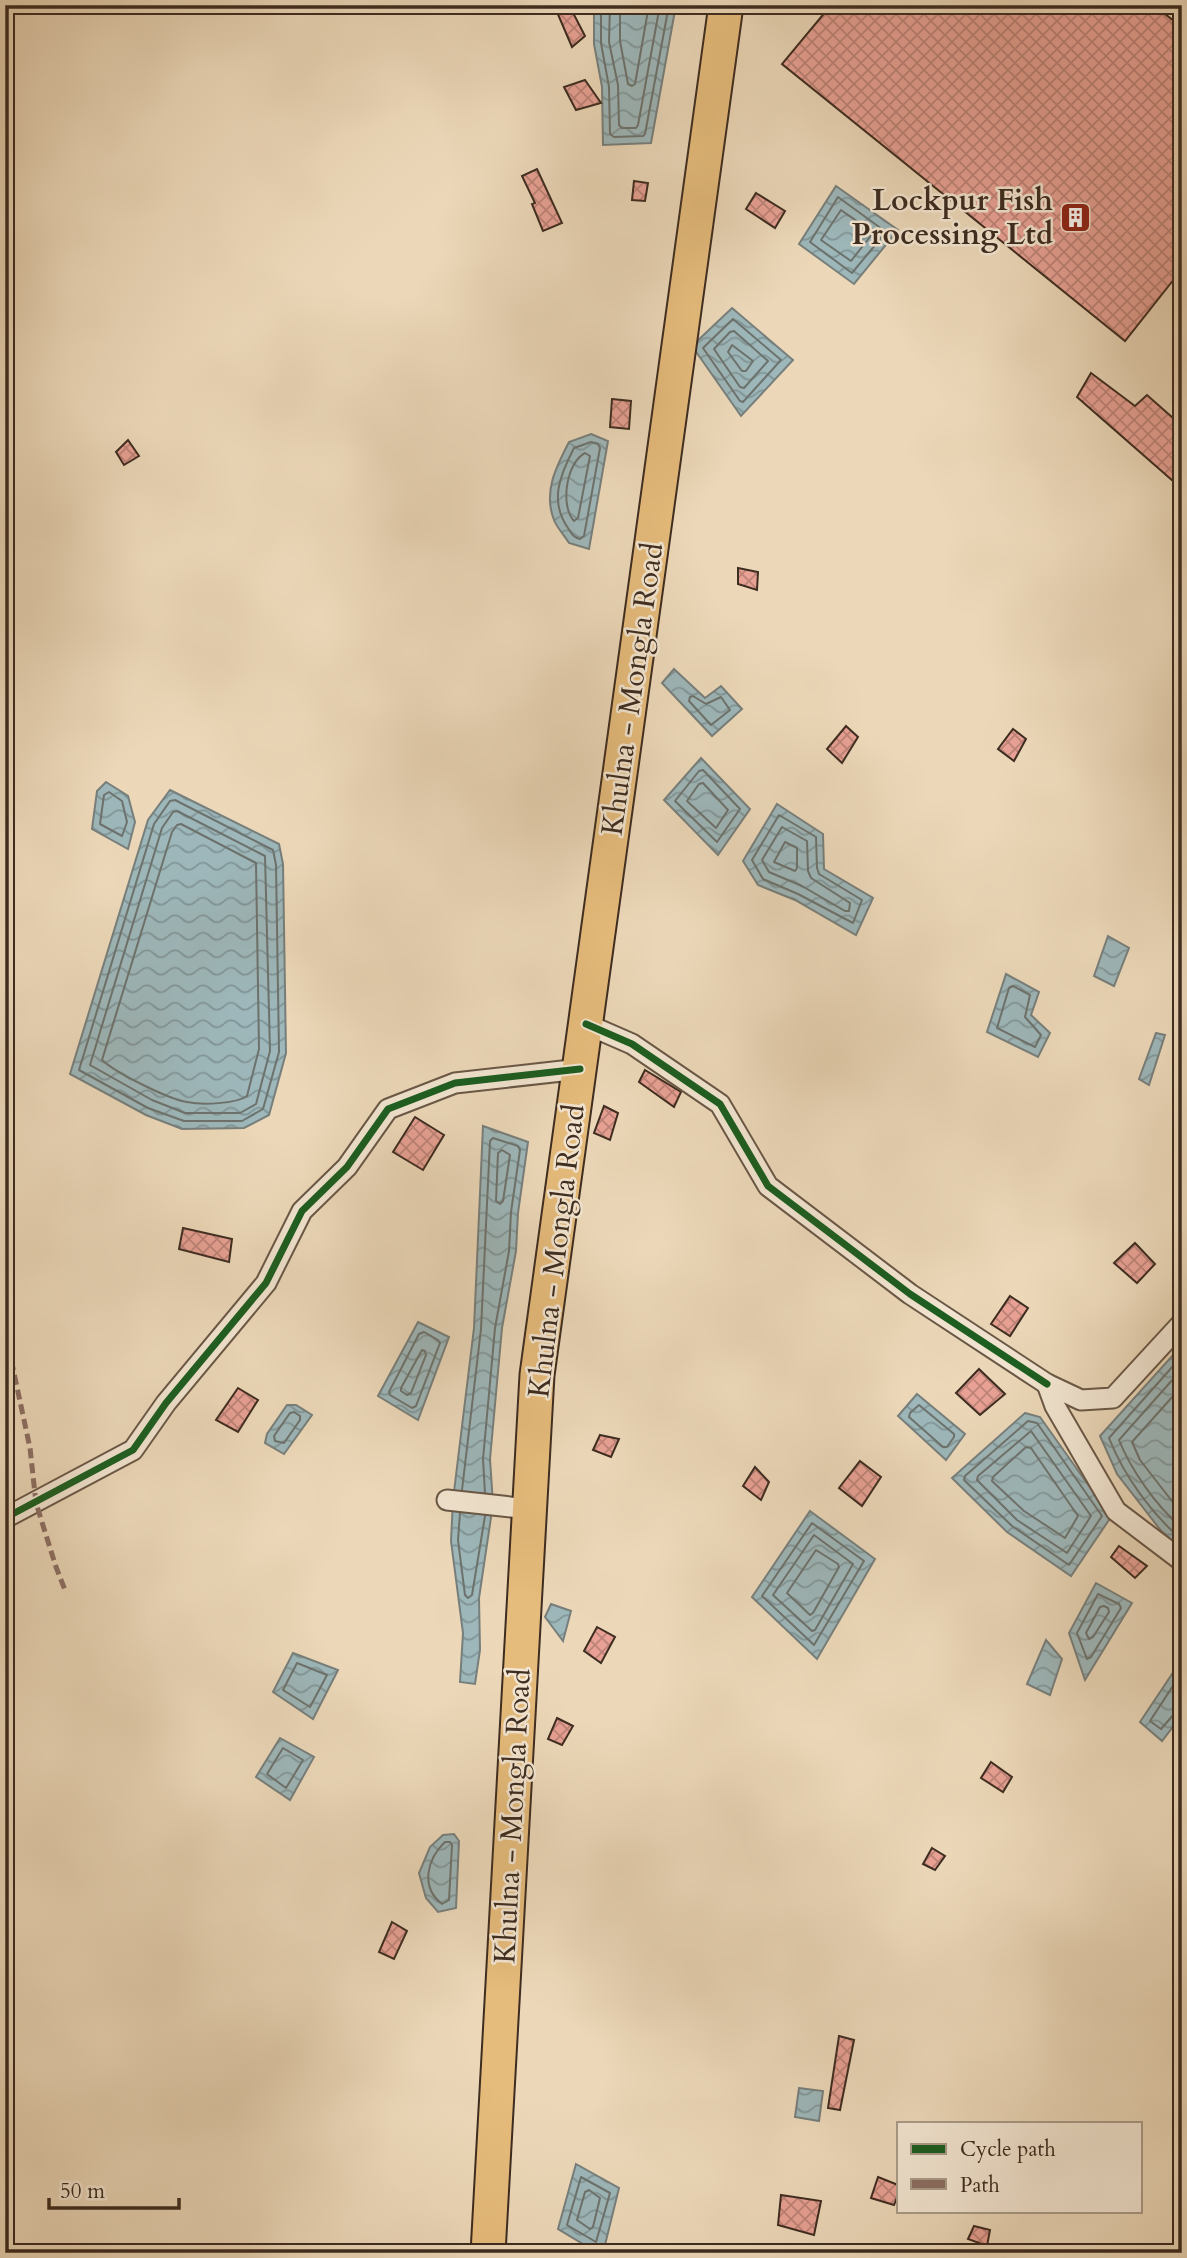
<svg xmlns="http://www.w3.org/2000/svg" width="1187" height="2258" viewBox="0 0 1187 2258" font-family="Cardo,serif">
<defs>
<pattern id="water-waves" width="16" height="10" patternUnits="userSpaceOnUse" patternTransform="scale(1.75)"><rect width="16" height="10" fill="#9db7ba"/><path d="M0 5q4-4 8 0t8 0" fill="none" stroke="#819597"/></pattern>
<pattern id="building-cross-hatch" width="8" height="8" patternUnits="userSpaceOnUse" patternTransform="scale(1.75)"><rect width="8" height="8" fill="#e8a194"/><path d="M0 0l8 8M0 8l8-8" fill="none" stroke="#bd8378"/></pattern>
</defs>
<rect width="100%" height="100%" fill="#ecd8b9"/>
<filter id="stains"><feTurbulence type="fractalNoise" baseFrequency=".00286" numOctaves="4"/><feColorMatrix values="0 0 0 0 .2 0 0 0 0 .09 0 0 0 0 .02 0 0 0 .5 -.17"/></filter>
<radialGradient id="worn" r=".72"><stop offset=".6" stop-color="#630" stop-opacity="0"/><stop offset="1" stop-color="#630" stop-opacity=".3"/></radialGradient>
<g fill="url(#water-waves)" stroke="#777f7c" stroke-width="2">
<polygon points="594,5 676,5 651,143 603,145 602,87 594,44"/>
<polygon points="836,186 898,230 854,284 799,244"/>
<polygon points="732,308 793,360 741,416 692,346"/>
<path d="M591 434 608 441 589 549 569 543C565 536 557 528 554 520 543 492 556 467 569 442Z"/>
<polygon points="674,669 705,698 721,686 742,709 712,736 662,683"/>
<polygon points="701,758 750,809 718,855 664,800"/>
<polygon points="106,782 128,796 135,822 128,849 92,829 97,791"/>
<polygon points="170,790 279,844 283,864 286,1053 269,1115 244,1128 182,1129 146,1115 70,1074 148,820"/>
<polygon points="777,804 823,834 824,869 873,898 856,935 795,900 758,885 743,861"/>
<polygon points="1108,936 1129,948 1114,986 1094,976"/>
<polygon points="1006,974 1039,992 1031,1015 1050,1033 1038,1057 987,1032"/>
<polygon points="1156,1033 1165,1035 1149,1085 1139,1079"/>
<polygon points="483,1126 528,1142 518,1213 516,1251 502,1328 490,1459 493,1504 479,1598 480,1650 475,1684 460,1682 463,1633 451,1541 453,1500 474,1328"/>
<polygon points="418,1322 449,1337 418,1420 378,1396"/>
<polygon points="1182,1345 1182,1549 1162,1532 1117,1474 1100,1436"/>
<polygon points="917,1394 965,1434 946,1460 898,1416"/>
<polygon points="287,1405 296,1405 312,1415 284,1454 265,1443 267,1434"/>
<polygon points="1025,1413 1040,1417 1111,1517 1071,1576 1007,1532 952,1478"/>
<polygon points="810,1511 875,1559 817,1659 752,1597"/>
<polygon points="1096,1583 1132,1603 1085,1680 1069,1633"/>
<polygon points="551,1604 571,1611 563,1641 545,1617"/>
<polygon points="1046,1640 1062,1659 1050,1695 1027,1684"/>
<polygon points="293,1653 338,1670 313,1719 273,1692"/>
<polygon points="1182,1659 1182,1715 1162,1741 1140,1722"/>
<polygon points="280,1738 314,1757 290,1800 256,1777"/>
<polygon points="454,1834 459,1841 456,1908 438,1912 426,1898 419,1873 430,1847 443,1835"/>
<polygon points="799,2088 823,2091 819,2121 795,2117"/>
<polygon points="576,2164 619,2188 603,2253 598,2253 558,2229"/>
</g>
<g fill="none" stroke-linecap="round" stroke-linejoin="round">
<g stroke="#6d726d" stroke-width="2">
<polyline points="601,5 601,43 609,87 610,134 614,137 643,136 645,134 669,5"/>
<polyline points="610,5 609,42 618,85 619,125 622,128 636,128 638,125 660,5"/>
<polyline points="620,5 620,41 628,84 632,86 635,84 649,5"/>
<polygon points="838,197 886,232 852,273 810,242"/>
<polygon points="841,210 873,233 851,261 821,240"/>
<polygon points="733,319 781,360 743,402 740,401 703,348"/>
<polygon points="734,331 768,361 744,388 740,387 714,349 730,332"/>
<polygon points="732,345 753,361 746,371 742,371 728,352"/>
<path d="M591 442 598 444 600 448 584 536 580 539C573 537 572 534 568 528 549 501 560 475 574 448Z"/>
<path d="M585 453 590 456 578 518 574 521C560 506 566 463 585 453Z"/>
<polygon points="690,697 693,696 706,704 721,697 730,710 711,725 689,701"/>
<polygon points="703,770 740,809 717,842 675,801 699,771"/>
<polygon points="703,783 728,810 716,828 687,801 699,784"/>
<polygon points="109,792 122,801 127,822 122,836 100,824 104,795"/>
<polygon points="175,800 273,850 276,865 279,1052 263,1109 242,1121 184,1121 148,1108 79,1070 154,824 170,801"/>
<polygon points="177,811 265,856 270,1051 256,1104 240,1113 185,1113 152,1100 90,1065 162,828 173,812"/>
<polygon points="779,815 816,837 817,868 819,874 862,900 853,923 798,894 763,879 752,860"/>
<path d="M181 824 256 863 259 1049 247 1096C236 1104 202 1105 187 1102 168 1099 116 1073 102 1060L172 832 177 825Z"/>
<polygon points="782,827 807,841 808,871 811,878 850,903 849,911 845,911 802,886 769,872 762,860"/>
<polygon points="785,842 797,848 797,868 795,871 774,862"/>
<polygon points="1013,986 1030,995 1025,1017 1041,1035 1035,1047 997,1028 1009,988"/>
<polygon points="502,1150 510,1155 503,1201 500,1204 496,1201 498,1153"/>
<polygon points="424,1332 438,1340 440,1343 416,1406 412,1408 390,1395 389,1392 419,1334"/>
<polygon points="422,1350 425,1351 426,1355 411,1393 407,1395 401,1391 401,1388"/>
<path d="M1182 1356 1109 1438C1124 1476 1151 1513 1182 1540"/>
<path d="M1182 1369 1119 1440C1131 1470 1157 1507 1182 1528"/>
<polyline points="1182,1386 1132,1442 1140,1460 1182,1514"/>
<polygon points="919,1405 954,1434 954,1437 947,1447 943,1447 909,1417 910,1413"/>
<polygon points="294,1412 300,1416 300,1420 284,1443 275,1441 274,1436 290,1413"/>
<polygon points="1028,1421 1037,1423 1044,1433 1102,1516 1069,1565 1012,1526 964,1480 965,1476"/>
<polygon points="1031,1431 1091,1516 1067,1553 1017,1520 977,1480 978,1476"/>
<polygon points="1026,1447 1031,1448 1078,1516 1065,1538 1024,1511 992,1481 993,1477"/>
<polyline points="462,1490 481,1329 490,1141 493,1138 518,1146 520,1150 511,1212 509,1251 495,1328 483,1459 485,1493"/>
<polyline points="460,1513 458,1540 465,1595 468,1598 472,1595 485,1516"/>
<polygon points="812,1523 864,1561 814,1645 762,1596"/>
<polygon points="814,1535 853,1564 815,1630 812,1631 773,1595"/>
<polygon points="816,1550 838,1564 839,1567 813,1613 810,1615 787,1593"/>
<polygon points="1098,1594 1119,1604 1121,1608 1091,1657 1087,1659 1077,1633"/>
<polygon points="1104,1606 1108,1608 1109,1612 1093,1637 1089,1639 1086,1633 1100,1607"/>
<polygon points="297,1663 327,1675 310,1707 283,1690"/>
<polyline points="1182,1672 1150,1721 1161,1729 1175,1713 1182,1712"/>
<polygon points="283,1748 303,1760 286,1788 267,1774"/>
<path d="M445 1842H450L452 1845 449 1900 442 1904C420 1887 427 1859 445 1842Z"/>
<polygon points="581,2177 610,2193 596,2242 567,2225"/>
<polygon points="589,2190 600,2198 593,2227 590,2229 577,2220 585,2192"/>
</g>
</g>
<g fill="url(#building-cross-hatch)" stroke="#3d2c20" stroke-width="2">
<polygon points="567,5 569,5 585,36 572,47 557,12"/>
<polygon points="831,5 1153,5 1182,27 1182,269 1125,341 782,64"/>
<polygon points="585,80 601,103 576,110 564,87"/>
<polygon points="537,169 562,223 543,231 532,204 535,203 522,176"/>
<polygon points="634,181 648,183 645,201 632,200"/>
<polygon points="756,193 785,211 775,228 746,209"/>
<polygon points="1091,373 1135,406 1147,395 1182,426 1182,469 1173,481 1077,397"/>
<polygon points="612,399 631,401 629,429 610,427"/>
<polygon points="128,440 139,456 124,465 116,452"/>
<polygon points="738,568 758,572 757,590 738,584"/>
<polygon points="846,726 858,737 842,763 827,749"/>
<polygon points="1013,729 1026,739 1014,761 998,749"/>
<polygon points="645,1070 681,1092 674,1107 639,1082"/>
<polygon points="604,1106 618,1113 610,1140 594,1133"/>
<polygon points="415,1117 444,1135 423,1170 393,1152"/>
<polygon points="183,1228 232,1239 229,1262 179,1249"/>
<polygon points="1135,1243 1155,1264 1137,1283 1114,1263"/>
<polygon points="1010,1296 1028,1308 1010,1336 991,1324"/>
<polygon points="979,1369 1005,1394 980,1415 956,1393"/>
<polygon points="238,1388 258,1400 238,1432 216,1420"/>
<polygon points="600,1435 619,1439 611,1457 593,1450"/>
<polygon points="860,1461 881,1477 862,1506 839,1488"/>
<polygon points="755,1467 769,1482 761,1500 743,1486"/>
<polygon points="1119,1546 1147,1566 1135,1578 1111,1557"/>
<polygon points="597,1627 615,1637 601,1663 584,1651"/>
<polygon points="557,1718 573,1726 562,1745 548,1739"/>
<polygon points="991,1762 1012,1777 1003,1792 981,1778"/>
<polygon points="932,1848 945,1856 935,1870 923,1864"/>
<polygon points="392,1922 407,1931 394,1959 379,1952"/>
<polygon points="839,2036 854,2040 840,2110 828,2108"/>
<polygon points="878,2177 898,2185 898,2195 894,2205 871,2198"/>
<polygon points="781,2195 821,2201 814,2235 778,2225"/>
<polygon points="974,2226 990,2230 987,2246 968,2239"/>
</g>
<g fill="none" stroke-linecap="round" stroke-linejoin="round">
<defs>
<g id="minor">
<polyline points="586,1024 632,1044 720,1104 768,1186 910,1294 1047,1384"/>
<polyline points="1182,1323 1113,1398 1081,1400 1047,1384 1055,1406 1116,1511 1182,1561"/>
<polyline points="447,1500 529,1509"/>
<polyline points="5,1518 133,1450 166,1403 266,1283 302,1211 347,1167 388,1109 455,1083 580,1069"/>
</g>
<polyline id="trunk" points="488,2253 537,1375 726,5"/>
</defs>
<use href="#minor" stroke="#695746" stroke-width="23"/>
<use href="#trunk" stroke="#3d2c20" stroke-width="37"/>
<use href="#minor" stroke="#f3e6d2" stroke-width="19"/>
<use href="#trunk" stroke="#e6bc7c" stroke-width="33"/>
<polyline stroke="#8d6e63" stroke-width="5" stroke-dasharray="10 5" stroke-linecap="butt" points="5,1331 30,1448 36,1503 56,1567 65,1590"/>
<defs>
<g id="cycleway">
<polyline points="586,1024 632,1044 720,1104 768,1186 910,1294 1047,1384"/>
<polyline points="5,1518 133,1450 166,1403 266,1283 302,1211 347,1167 388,1109 455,1083 580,1069"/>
</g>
</defs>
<use href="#cycleway" stroke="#f3e6d2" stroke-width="11"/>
<use href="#cycleway" stroke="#1b5e20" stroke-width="7"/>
</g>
<defs>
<symbol id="building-square" viewBox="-11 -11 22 22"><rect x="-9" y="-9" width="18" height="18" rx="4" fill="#8f2418" stroke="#f3e6d2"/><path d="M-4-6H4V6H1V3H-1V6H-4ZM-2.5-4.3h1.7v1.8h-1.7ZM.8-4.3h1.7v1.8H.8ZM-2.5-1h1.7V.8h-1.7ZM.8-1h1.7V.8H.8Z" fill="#fff"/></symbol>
</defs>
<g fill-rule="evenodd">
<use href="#building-square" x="1058" y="200" width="35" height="35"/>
</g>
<g text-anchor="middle" stroke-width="5" stroke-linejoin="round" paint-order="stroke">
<g font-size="30" font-weight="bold" fill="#3d2c20" stroke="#f3e6d2" text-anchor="end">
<text x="1053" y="210">Lockpur Fish<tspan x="1053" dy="34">Processing Ltd</tspan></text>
</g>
<g font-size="30" fill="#3d2c20" stroke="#f3e6d2">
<text transform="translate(632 689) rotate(-82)" y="10">Khulna - Mongla Road</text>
<text transform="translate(556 1251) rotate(-83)" y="10">Khulna - Mongla Road</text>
<text transform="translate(512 1816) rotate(-87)" y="10">Khulna - Mongla Road</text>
</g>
</g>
<rect width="1187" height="2258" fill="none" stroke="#ecd8b9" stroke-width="28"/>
<rect x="7" y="7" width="1173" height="2244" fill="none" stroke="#3d2c20" stroke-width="3.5"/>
<rect x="14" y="14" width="1159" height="2230" fill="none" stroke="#3d2c20" stroke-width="2"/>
<rect x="897" y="2122" width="245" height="91" fill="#f3e6d2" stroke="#aa9c8b" stroke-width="2"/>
<rect x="911" y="2144" width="35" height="10" fill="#1b5e20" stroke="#aa9c8b" stroke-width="2"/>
<text x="960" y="2156" font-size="21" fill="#3d2c20">Cycle path</text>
<rect x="911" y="2179" width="35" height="10" fill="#8d6e63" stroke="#aa9c8b" stroke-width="2"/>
<text x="960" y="2192" font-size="21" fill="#3d2c20">Path</text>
<path d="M49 2198v10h130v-10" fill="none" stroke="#3d2c20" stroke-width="3.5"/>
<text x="60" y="2198" font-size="21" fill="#3d2c20" stroke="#f3e6d2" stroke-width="5" paint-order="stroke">50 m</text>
<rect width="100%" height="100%" filter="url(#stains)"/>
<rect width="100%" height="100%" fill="url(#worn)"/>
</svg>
